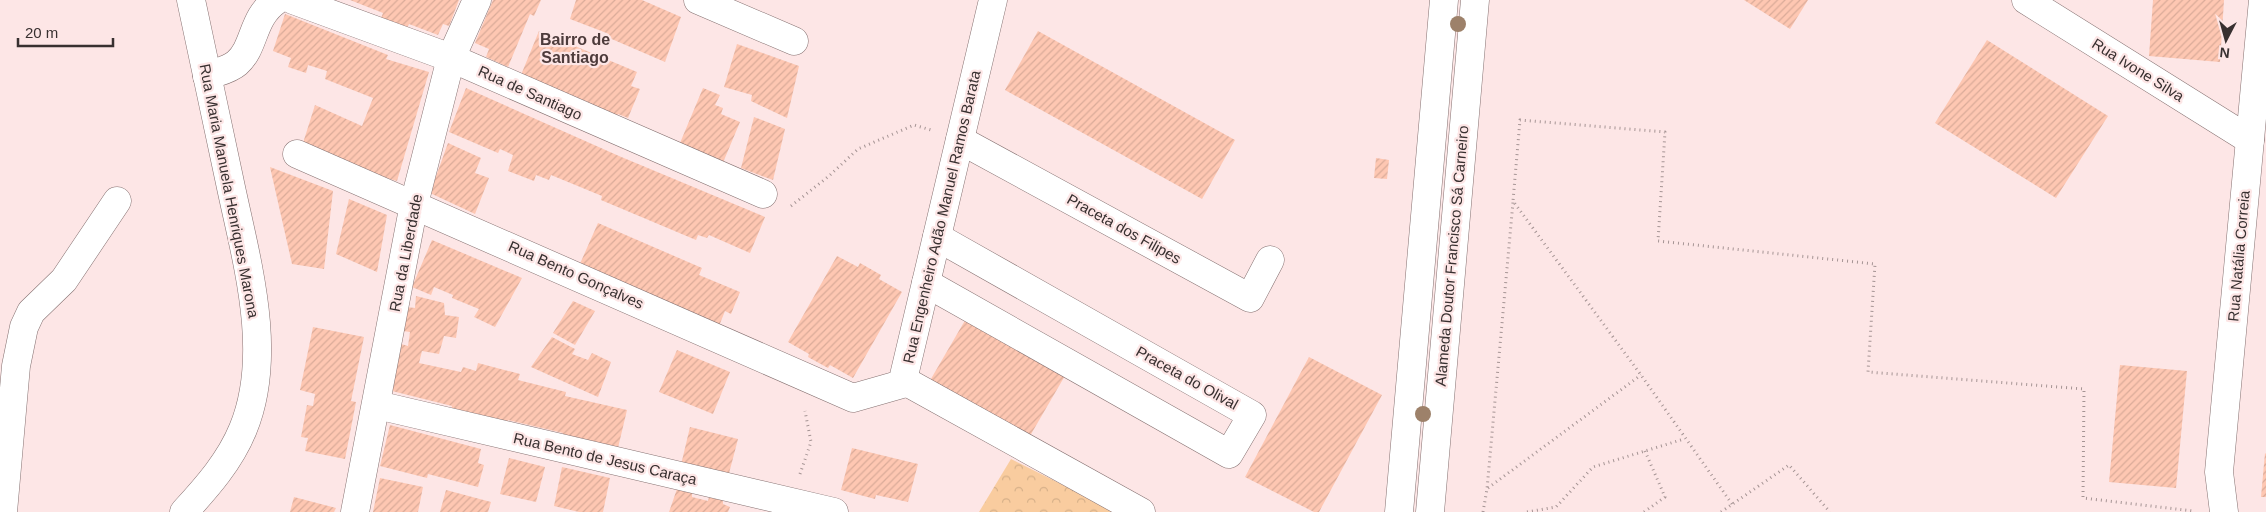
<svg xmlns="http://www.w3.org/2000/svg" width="2266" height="512" viewBox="0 0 2266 512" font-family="Arial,sans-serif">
<defs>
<pattern id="park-crowns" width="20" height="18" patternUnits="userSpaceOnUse" patternTransform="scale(1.25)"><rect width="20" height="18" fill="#f9cc9f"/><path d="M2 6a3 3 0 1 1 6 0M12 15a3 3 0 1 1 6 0" fill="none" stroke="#d6b089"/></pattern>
<pattern id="building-hatch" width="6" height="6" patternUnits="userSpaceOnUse" patternTransform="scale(1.25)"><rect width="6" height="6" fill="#fec7b2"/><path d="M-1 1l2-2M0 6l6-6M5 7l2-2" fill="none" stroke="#daab99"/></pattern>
</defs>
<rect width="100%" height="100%" fill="#fde6e6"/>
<polygon fill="url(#park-crowns)" points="1011,459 1117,512 979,512"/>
<g fill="url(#building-hatch)">
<polygon points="350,0 459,0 449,26 443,24 438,35 409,24 407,28 381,18 383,13"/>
<polygon points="493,0 541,0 534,16 530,14 508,67 486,57 489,49 475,43"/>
<polygon points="576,0 642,0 681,17 665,62 607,37 609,34 570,19"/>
<polygon points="1744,0 1808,0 1790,29"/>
<polygon points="2153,0 2224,0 2220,62 2149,56"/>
<polygon points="285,14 388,55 386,59 429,72 397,181 350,168 303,143 315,105 362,126 373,98 325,79 327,71 308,65 306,73 288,67 291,58 273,51"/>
<polygon points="539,31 637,72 631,86 640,89 628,118 618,114 616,119 586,106 588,102 521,75"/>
<polygon points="1038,31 1235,140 1202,199 1005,90"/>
<polygon points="1987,40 2108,116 2056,198 1935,123"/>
<polygon points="737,44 799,66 787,118 751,101 752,95 724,87"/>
<polygon points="466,88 619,156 765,217 750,253 709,235 707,238 698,235 696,240 601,200 602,196 551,175 549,180 536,175 534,181 508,171 513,155 500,149 498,153 449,132"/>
<polygon points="703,88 720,95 715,105 723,108 721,114 740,122 722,165 692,152 694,149 680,143"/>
<polygon points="754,117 785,129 773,180 741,168"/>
<polygon points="448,143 481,158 475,173 489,178 475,214 430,193"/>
<polygon points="1376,158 1389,160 1387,179 1374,178"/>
<polygon points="270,167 333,191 324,269 292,264"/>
<polygon points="349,199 387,215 377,272 336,254"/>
<polygon points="598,223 702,268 699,275 740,292 731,314 725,311 719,326 579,266"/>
<polygon points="432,240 522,278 495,327 474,317 479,309 452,298 453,295 434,287 431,295 412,287"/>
<polygon points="837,256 858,267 860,263 881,275 879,279 902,292 853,378 830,365 828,368 808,357 809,354 788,342"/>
<polygon points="416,296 444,303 445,315 459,317 456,338 444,336 439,354 422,351 419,363 461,372 463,367 476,371 478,363 520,374 518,380 566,392 565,396 627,410 617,452 561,439 563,433 508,420 506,425 451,411 452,406 392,391 401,344 408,346 410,332 403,331 407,307 415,308"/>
<polygon points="573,301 595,311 575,345 553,333"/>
<polygon points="967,317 1066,374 1027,441 928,384"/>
<polygon points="313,327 364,337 351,401 356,402 345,459 305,451 308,438 301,437 307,405 313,406 315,394 300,390"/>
<polygon points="552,337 575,349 572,354 588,360 592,353 611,362 598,397 531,367"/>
<polygon points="677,350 730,372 713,414 659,392"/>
<polygon points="1309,357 1382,395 1319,512 1314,512 1245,477"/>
<polygon points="2120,365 2187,371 2176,488 2109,482"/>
<polygon points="390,425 481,449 478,463 484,465 478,487 428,474 427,478 380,466"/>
<polygon points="690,427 738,439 727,481 680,469"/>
<polygon points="852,448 918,464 908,502 876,495 875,499 841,490"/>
<polygon points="2265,453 2266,454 2266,497 2261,497"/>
<polygon points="509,458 545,467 536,502 500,494"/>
<polygon points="562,467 610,478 603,512 579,512 554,506"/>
<polygon points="380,478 423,487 418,512 373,512"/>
<polygon points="677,489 692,493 692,497 708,501 709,497 723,500 723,504 730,507 728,512 669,512"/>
<polygon points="446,490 491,502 488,512 440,512"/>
<polygon points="294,497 336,508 334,512 290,512"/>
</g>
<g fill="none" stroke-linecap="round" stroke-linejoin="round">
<defs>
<g id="minor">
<polyline points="293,0 451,58 763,194"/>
<polyline points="698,0 794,41"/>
<polyline points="2026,0 2250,140"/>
<path d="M207 76C217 72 229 70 237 63 256 46 251 18 277 0"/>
<polyline points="960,140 1250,298 1270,260"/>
<polyline points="297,154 853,398 902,384 993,0"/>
<polyline points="926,283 1229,454 1252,415 937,237"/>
<polyline points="903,380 1141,512"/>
<polyline points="377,405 834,512"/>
<polyline points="3,512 16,366 24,327 31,312 64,280 117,201"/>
<path d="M184 512C207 487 230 461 243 429 275 352 245 256 229 178 216 119 204 59 191 0"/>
<polyline points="355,512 414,204 451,58 477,0"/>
<polyline points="1399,512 1444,0"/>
<polyline points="1430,512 1475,0"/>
<polyline points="2224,512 2219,472 2263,0"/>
</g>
</defs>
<use href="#minor" stroke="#857171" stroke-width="29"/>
<g stroke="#a59494" stroke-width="3" stroke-dasharray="1 4" stroke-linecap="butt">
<polyline points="791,206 829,176 858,149 914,125 931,130"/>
<polyline points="800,474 811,442 805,411"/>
<polyline points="1488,488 1641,375"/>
<polyline points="1732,504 1641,375 1513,201 1520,120 1665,132 1658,241 1875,264 1868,372 2084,389 2083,498 2193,511"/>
<polyline points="1483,512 1487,489 1513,202"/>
<polyline points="1527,512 1556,507 1593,467 1684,439"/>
<polyline points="1644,512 1665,497 1645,451"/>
<polyline points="1721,512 1789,465 1830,512"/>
</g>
<use href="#minor" stroke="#fff" stroke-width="28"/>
</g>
<g fill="#9d816a">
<circle cx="1458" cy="24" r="8"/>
<circle cx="1423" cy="414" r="8"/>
</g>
<g text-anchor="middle" stroke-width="4.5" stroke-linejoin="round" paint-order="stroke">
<g font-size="15" fill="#383030" stroke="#fde6e6">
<text transform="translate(2138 70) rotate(32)" y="5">Rua Ivone Silva</text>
<text transform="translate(530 93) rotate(24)" y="5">Rua de Santiago</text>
<text transform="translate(229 191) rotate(79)" y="5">Rua Maria Manuela Henriques Marona</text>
<text transform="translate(942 217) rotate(-77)" y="5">Rua Engenheiro Adão Manuel Ramos Barata</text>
<text transform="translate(1124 229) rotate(29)" y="5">Praceta dos Filipes</text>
<text transform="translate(406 253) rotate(-79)" y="5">Rua da Liberdade</text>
<text transform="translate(1452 256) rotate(-85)" y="5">Alameda Doutor Francisco Sá Carneiro</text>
<text transform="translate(2239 256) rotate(-85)" y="5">Rua Natália Correia</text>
<text transform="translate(576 275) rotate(24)" y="5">Rua Bento Gonçalves</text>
<text transform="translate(1187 378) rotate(29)" y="5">Praceta do Olival</text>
<text transform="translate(605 459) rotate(13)" y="5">Rua Bento de Jesus Caraça</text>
</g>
<g font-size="16" font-weight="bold" fill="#4d3b3b" stroke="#fde6e6">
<text x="575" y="45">Bairro de<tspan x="575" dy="18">Santiago</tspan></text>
</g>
</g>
<g transform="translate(2226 40) rotate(186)" stroke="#fde6e6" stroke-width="4" paint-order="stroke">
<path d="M0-4L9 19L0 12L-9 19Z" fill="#383030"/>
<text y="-8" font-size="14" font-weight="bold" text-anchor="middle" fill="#383030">N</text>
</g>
<path d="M18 38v8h95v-8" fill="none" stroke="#383030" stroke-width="2.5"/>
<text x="25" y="38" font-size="15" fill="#383030" stroke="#fde6e6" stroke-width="4" paint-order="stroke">20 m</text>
</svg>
